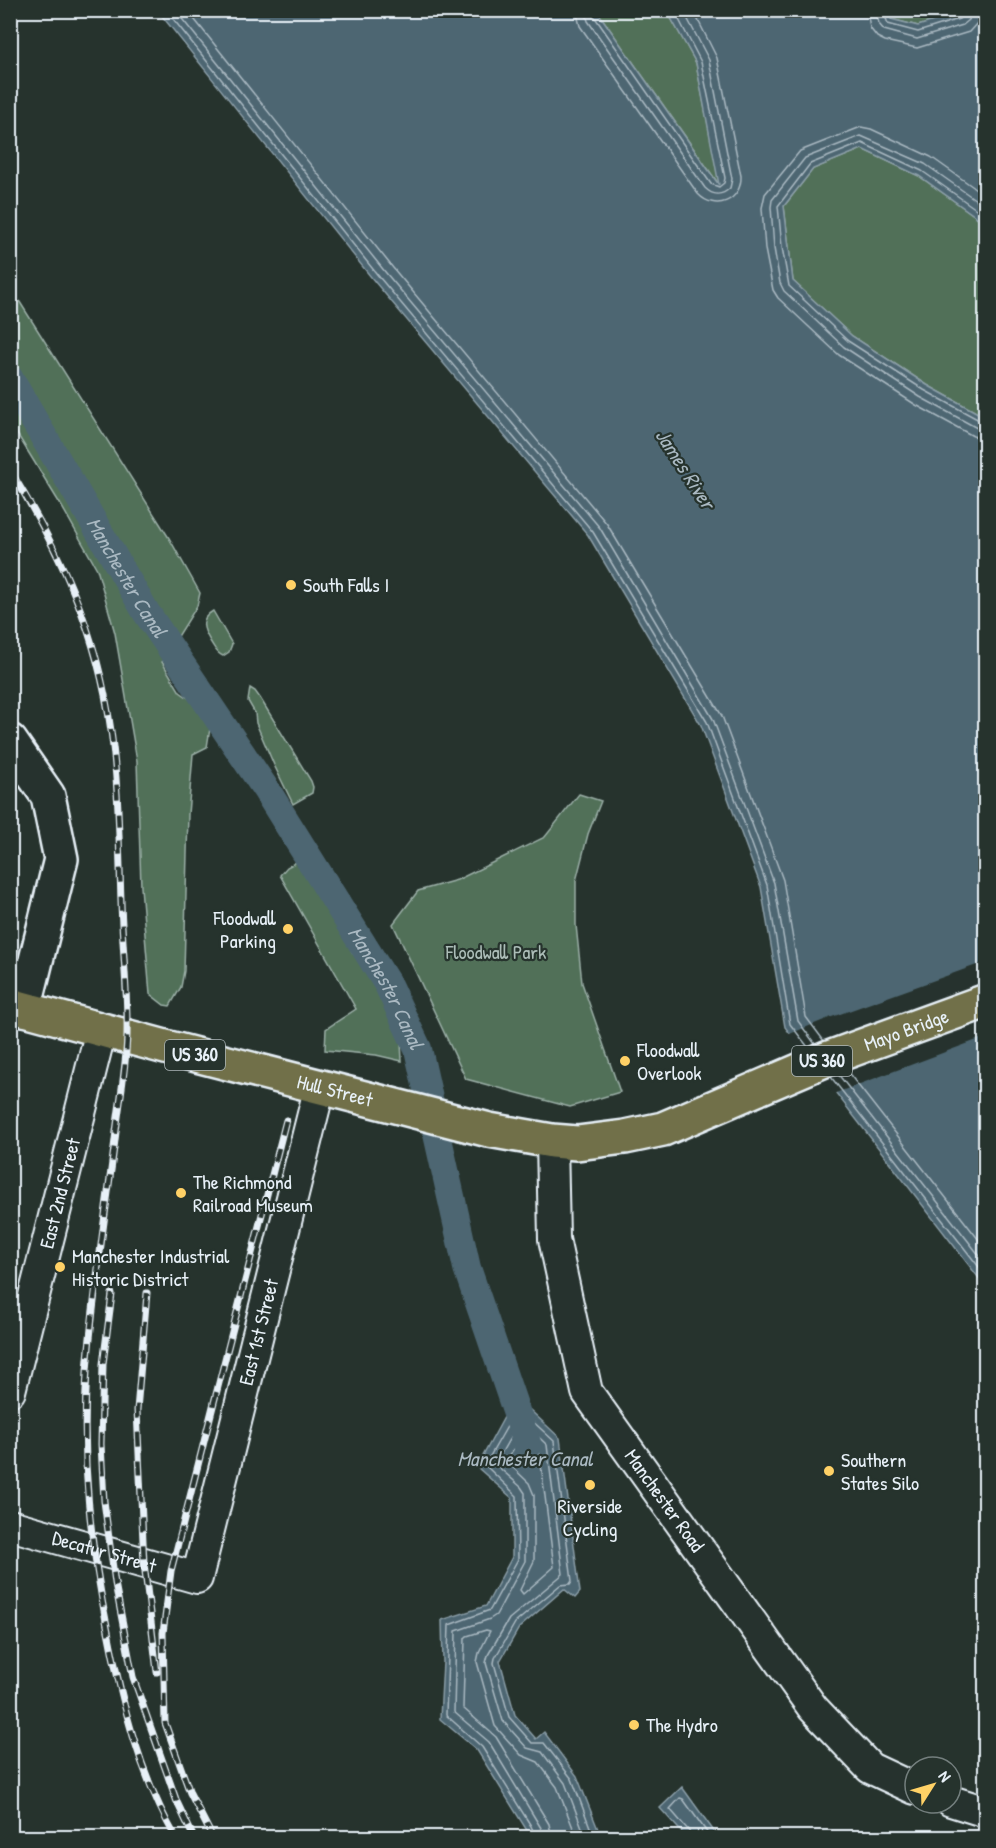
<svg xmlns="http://www.w3.org/2000/svg" width="996" height="1848" viewBox="0 0 996 1848" font-family="'Patrick Hand',sans-serif">
<rect width="100%" height="100%" fill="#26332d"/>
<filter id="ink" filterUnits="userSpaceOnUse"><feTurbulence type="fractalNoise" baseFrequency=".0167" numOctaves="2"/><feDisplacementMap in="SourceGraphic" scale="12" xChannelSelector="R" yChannelSelector="G"/><feConvolveMatrix kernelMatrix="1 2 1 2 8 2 1 2 1" color-interpolation-filters="sRGB"/></filter>
<g filter="url(#ink)">
<g fill="#517059" stroke="#9cb0a8" stroke-width="1.5">
<polygon points="597,11 667,11 696,63 720,186"/>
<polygon points="888,11 966,11 918,26 891,19"/>
<polygon points="862,149 919,176 985,223 985,417 927,385 852,336 793,281 784,206 813,169"/>
<polygon points="11,288 169,538 200,593 197,606 162,662 180,692 201,707 211,722 207,747 193,754 188,814 184,971 181,987 170,1006 164,1005 150,994 141,887 137,761 115,633 97,569 62,507 11,424"/>
<path d="M213 611 232 644 229 652 223 656C216 653 214 647 210 641 203 629 199 619 213 611Z"/>
<polygon points="250,688 255,691 260,698 311,781 313,787 312,793 293,804 274,765 256,723 255,713 248,701"/>
<polygon points="579,794 601,801 588,834 576,881 576,925 582,983 620,1092 570,1107 466,1079 393,924 418,891 457,880 545,837"/>
<polygon points="302,859 334,910 352,952 390,1001 400,1023 402,1061 376,1055 325,1050 326,1029 356,1009 280,875 287,867"/>
</g>
<g fill="#4d6672" stroke="#8b9ea8" stroke-width="1.5">
<polygon points="158,11 597,11 719,185 696,63 667,11 888,11 891,19 918,26 966,11 985,12 985,223 919,176 862,149 813,169 784,206 793,281 852,336 927,385 985,417 985,1286 785,1027 761,887 701,725 588,535 375,282"/>
<polygon points="508,1410 530,1410 560,1438 580,1592 575,1598 564,1589 519,1628 500,1661 515,1715 536,1739 544,1732 577,1776 601,1837 531,1837 477,1750 440,1719 443,1662 442,1620 486,1606 512,1557 512,1498 477,1467"/>
<polygon points="682,1787 718,1837 719,1837 686,1837 660,1808"/>
</g>
<polygon fill="#26332d" points="985,962 985,1037 833,1094 787,1035 829,1018"/>
<g fill="none" stroke-linecap="round" stroke-linejoin="round">
<g stroke="#aab9c2" stroke-width="1.5">
<polyline points="166,10 380,278 593,532 707,722 767,885 790,1024 808,1047"/>
<polyline points="175,10 386,273 600,528 713,719 774,883 798,1021 815,1044"/>
<polyline points="187,10 393,268 607,524 722,716 783,880 806,1017 824,1041"/>
<path d="M576 10 580 26 698 194C715 212 742 201 741 176L717 58 693 10"/>
<path d="M585 10 588 21 705 188C713 196 722 196 730 188L732 179 709 60 683 10"/>
<polyline points="593,10 594,16 711,184 719,187 724,183 725,178 701,62 674,10"/>
<polyline points="867,10 870,28 877,37 885,41 917,48 969,32 978,22 980,10"/>
<polyline points="876,10 879,24 884,30 917,39 963,25 969,20 971,10"/>
<polyline points="883,10 888,24 918,32 959,19 963,15 963,10"/>
<polyline points="986,196 931,157 871,129 861,127 800,151 765,194 762,208 765,249 773,290 778,298 839,355 916,405 973,436 986,439"/>
<polyline points="986,207 925,164 861,136 805,158 772,200 771,207 774,248 780,283 784,291 844,347 920,397 977,428 986,430"/>
<polyline points="986,216 922,171 862,143 810,164 778,206 782,247 789,286 848,341 924,390 981,421 986,422"/>
<polyline points="847,1071 986,1249"/>
<polyline points="838,1074 986,1264"/>
<polyline points="831,1077 986,1276"/>
<polygon points="522,1435 539,1449 554,1567 523,1594 520,1590 534,1561 534,1495 529,1483 506,1461"/>
<polyline points="536,1838 531,1826 482,1747 446,1715 449,1625 490,1610 518,1559 517,1496 485,1465 513,1416 528,1417 554,1441 572,1581 570,1584 560,1585 515,1623 495,1658 494,1663 509,1717 532,1743 544,1743 572,1779 594,1838"/>
<polyline points="543,1838 541,1828 489,1742 454,1712 456,1631 490,1619 496,1615 525,1561 525,1493 521,1487 495,1464 518,1424 525,1424 547,1445 563,1574 509,1619 488,1655 486,1663 503,1721 527,1748 542,1752 565,1783 586,1838"/>
<polyline points="552,1838 549,1824 496,1737 463,1708 465,1638 467,1636 486,1630 490,1631 479,1653 477,1662 495,1726 521,1755 538,1762 557,1787 577,1838"/>
<polyline points="690,1838 689,1831 670,1809 680,1798 683,1799 711,1838"/>
</g>
<path stroke="#4d6672" stroke-width="28" id="s1" d="M10 379 146 612 267 791 388 985 418 1049 467 1268 528 1446"/>
<defs>
<g id="minor">
<path id="s2" d="M552 1141 554 1239 587 1392 813 1708 870 1768 915 1789"/>
<path id="s3" d="M10 1391 101 1030"/>
<path id="s4" d="M10 1525 197 1578 320 1086"/>
<polyline points="951,1801 986,1812"/>
</g>
<polyline id="tertiary" points="10,741 48,796 61,859 24,1009"/>
<g id="primary">
<path id="s5" d="M10 1005 169 1048 489 1130 552 1141 577 1143 625 1137 663 1129 829 1058 986 1001"/>
</g>
</defs>
<use href="#minor" stroke="#e8f1f8" stroke-width="34"/>
<use href="#tertiary" stroke="#e8f1f8" stroke-width="38"/>
<use href="#primary" stroke="#e8f1f8" stroke-width="38"/>
<use href="#minor" stroke="#26332d" stroke-width="30"/>
<use href="#tertiary" stroke="#26332d" stroke-width="33"/>
<use href="#primary" stroke="#71704a" stroke-width="33"/>
<defs>
<g id="rail">
<path d="M10 470C61 553 98 634 111 731 119 787 119 844 121 901 122 945 128 990 127 1035 126 1070 119 1105 115 1140 105 1217 93 1294 87 1371 81 1462 90 1542 108 1631 122 1703 139 1773 176 1838"/>
<polyline points="147,1293 137,1410 144,1563 157,1672"/>
<polyline points="112,1294 103,1364 101,1444 104,1501 115,1583 133,1677 177,1802 194,1838"/>
<polyline points="213,1838 190,1793 165,1723 163,1633 171,1571 286,1120"/>
</g>
</defs>
<use href="#rail" stroke="#e8f1f8" stroke-width="7"/>
<use href="#rail" stroke="#26332d" stroke-width="4.5" stroke-dasharray="14" stroke-linecap="butt"/>
</g>
</g>
<g fill="#ffd166" stroke="#26332d" stroke-width="2">
<circle cx="291" cy="585" r="6"/>
<circle cx="288" cy="929" r="6"/>
<circle cx="625" cy="1061" r="6"/>
<circle cx="181" cy="1193" r="6"/>
<circle cx="60" cy="1267" r="6"/>
<circle cx="829" cy="1471" r="6"/>
<circle cx="590" cy="1485" r="6"/>
<circle cx="634" cy="1725" r="6"/>
</g>
<g text-anchor="middle" stroke-width="4.5" stroke-linejoin="round" paint-order="stroke">
<g fill="#26332d" stroke="#aeb8bb" stroke-width="1.5">
<rect x="165" y="1040" width="60" height="30" rx="4.5"/>
<rect x="792" y="1046" width="60" height="30" rx="4.5"/>
</g>
<g font-size="18" font-weight="bold" fill="#e8f1f8">
<text x="195" y="1061">US 360</text>
<text x="822" y="1067">US 360</text>
</g>
<g font-size="20" fill="#e8f1f8" stroke="#26332d" text-anchor="start">
<text x="303" y="592">South Falls I</text>
<text x="276" y="925" text-anchor="end">Floodwall<tspan x="276" dy="23">Parking</tspan></text>
<text x="637" y="1057">Floodwall<tspan x="637" dy="23">Overlook</tspan></text>
<text x="193" y="1189">The Richmond<tspan x="193" dy="23">Railroad Museum</tspan></text>
<text x="72" y="1263">Manchester Industrial<tspan x="72" dy="23">Historic District</tspan></text>
<text x="841" y="1467">Southern<tspan x="841" dy="23">States Silo</tspan></text>
<text x="590" y="1513" text-anchor="middle">Riverside<tspan x="590" dy="23">Cycling</tspan></text>
<text x="646" y="1732">The Hydro</text>
</g>
<g font-size="20" fill="#acbdb8" stroke="#26332d">
<text x="496" y="959">Floodwall Park</text>
</g>
<g font-size="20" fill="#e8f1f8" stroke="#26332d">
<text dy="7" stroke="none"><textPath href="#s5" startOffset="934">Mayo Bridge</textPath></text>
<text dy="7" stroke="none"><textPath href="#s5" startOffset="336">Hull Street</textPath></text>
<text dy="7" stroke="none"><textPath href="#s3" startOffset="204">East 2nd Street</textPath></text>
<text dy="7" stroke="none"><textPath href="#s4" startOffset="448">East 1st Street</textPath></text>
<text dy="7" stroke="none"><textPath href="#s2" startOffset="388">Manchester Road</textPath></text>
<text dy="7" stroke="none"><textPath href="#s4" startOffset="98">Decatur Street</textPath></text>
</g>
<g font-size="21" font-style="italic" fill="#aab9c2" stroke="#26332d">
<text transform="translate(685 469) rotate(57)" y="7">James River</text>
<text dy="7" stroke="none"><textPath href="#s1" startOffset="230">Manchester Canal</textPath></text>
<text dy="7" stroke="none"><textPath href="#s1" startOffset="716">Manchester Canal</textPath></text>
<text x="525" y="1466">Manchester Canal</text>
</g>
</g>
<rect width="996" height="1848" fill="none" stroke="#26332d" stroke-width="36"/>
<rect x="18" y="18" width="960" height="1812" fill="none" stroke="#e8f1f8" stroke-width="2" filter="url(#ink)"/>
<g transform="translate(933 1785) rotate(53)"><circle r="28" fill="#26332d" stroke="#747f7e" stroke-width="1.5"/>
<path d="M0-4.5L10 22L0 15L-10 22Z" fill="#ffd166"/>
<text y="-9" font-size="16" font-weight="bold" text-anchor="middle" fill="#e8f1f8">N</text>
</g>
</svg>
